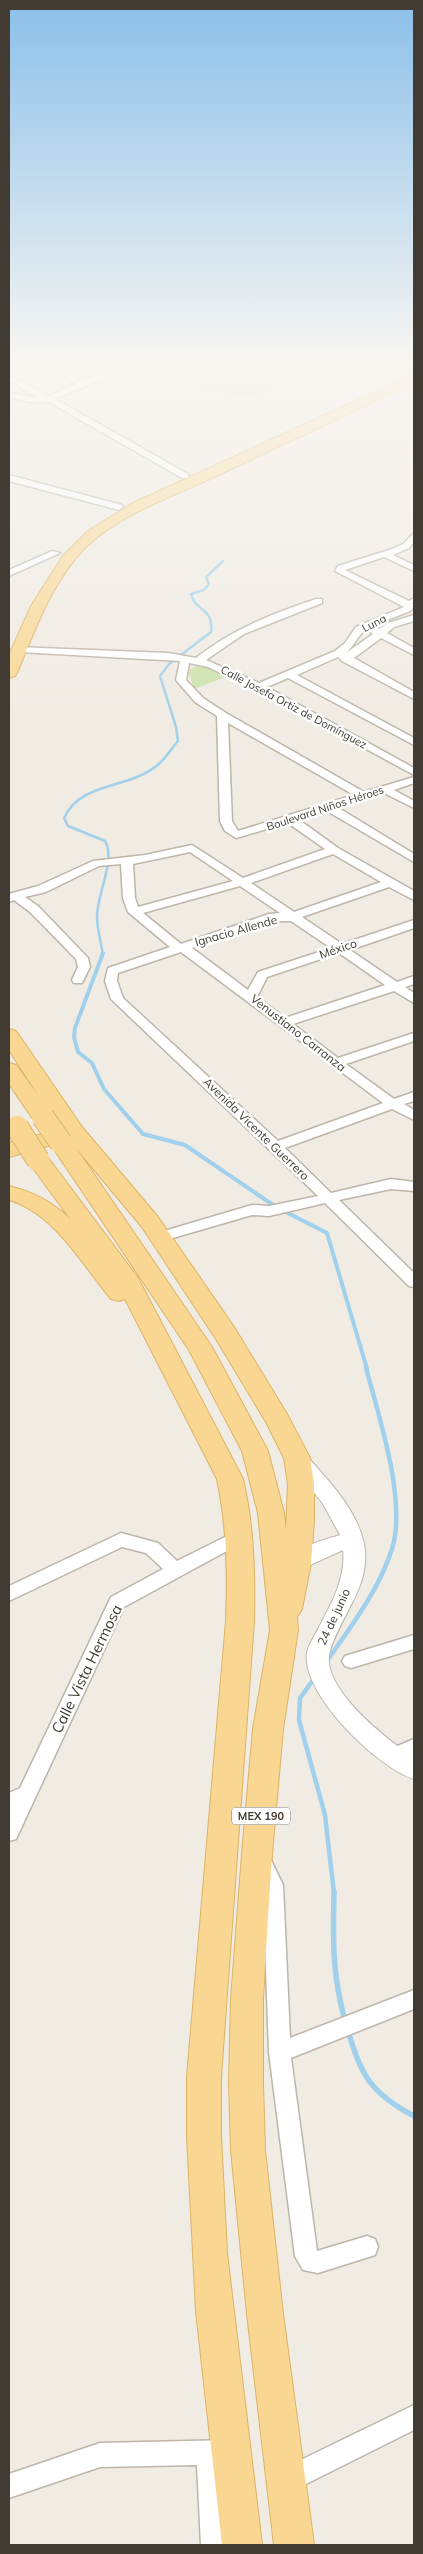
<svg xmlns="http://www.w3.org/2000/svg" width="423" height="2554" viewBox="0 0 423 2554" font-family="Mulish,sans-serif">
<rect width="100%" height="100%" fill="#f0ebe3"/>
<g fill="#cde3ad">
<polygon points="148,365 268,365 299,375 254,397 211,392"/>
<polygon points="205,663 228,676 194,689 188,670"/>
</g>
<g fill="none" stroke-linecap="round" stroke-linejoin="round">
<path stroke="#a0d0eb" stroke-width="2.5" d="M103 955C101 942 97 929 97 916 97 894 116 860 105 841L68 826 64 818C81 782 126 789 155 767 164 761 171 749 178 741L176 727 160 676 169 664 211 632C214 607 195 612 191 594L204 590 209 584 206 577 223 561"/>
<g stroke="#a0d0eb" stroke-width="4">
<polyline points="103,953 75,1028 74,1037 78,1052 92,1063 104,1089 143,1134 185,1145 276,1207"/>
<polyline points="282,1210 327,1233 367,1369"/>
</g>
<g stroke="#a0d0eb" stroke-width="4.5">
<path d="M327 1661C351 1626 379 1590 392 1549 407 1502 379 1416 366 1368"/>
<polyline points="316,1676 300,1698 299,1720 325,1815 334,1893"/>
</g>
<g stroke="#a0d0eb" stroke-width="5.5">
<path d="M334 1892C333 1941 332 1973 345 2021"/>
<path d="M348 2030C360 2075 372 2094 414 2116"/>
</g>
<defs>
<g id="minor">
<polygon points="47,365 57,365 81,381 107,370 113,370 113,374 55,399 188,474 188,478 182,478 49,402 29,402 9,397 9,393 37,398 9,380 9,375 48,396 75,384"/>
<polygon points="9,475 122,505 123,507 119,510 9,481"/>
<path d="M414 533V542L409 548 393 555 414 565V571L384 557 345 570 409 601 414 598V607L410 611 372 626 379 629 388 623 414 615V621L394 627 387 633 414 648V655L381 638 354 658 414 692V699L342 661 338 657 297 675 414 738V745L288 678 267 687 414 768V775L269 696 208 667 189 663 186 680 203 698 226 713 364 792 414 777V783L394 790 414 801V808L384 793 337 807 414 854V862L327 811 298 819 338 848 414 891V900L389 887 302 917 342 944 414 920V928L350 950 397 982 414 976V984L405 987 414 993V1003L394 991 293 1024 338 1058 414 1033V1041L346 1064 394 1099 414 1092V1101L404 1104 414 1110V1120L392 1109 285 1148 331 1193 391 1179 414 1182V1191L391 1189 339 1200 414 1273V1287L409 1286 325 1203 269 1216 252 1215 159 1242 154 1240 152 1237 154 1234 252 1205 269 1206 318 1196 111 999 105 981 108 968 170 947 128 912 123 898 121 864 99 866 46 892 25 897 38 906 88 958 90 967 82 983H74L72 980 78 967 76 959 30 912 14 900 9 902V894L38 886 93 861 145 855 192 845 243 878 325 849 288 823 236 838 225 831 220 821 217 716 195 702 176 680 180 661 20 652 16 651V647L168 653 196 658C232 629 272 614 316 599H322V603L244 634 206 660 259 683 335 651 345 643 356 627 404 607 335 571 338 566 392 549 403 544ZM367 629 373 634 346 653C354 646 359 633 367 629ZM228 723 354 795 238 831 232 821ZM190 852 233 881 138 907 135 898 133 864ZM333 854 381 882 294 912 251 883ZM240 886 280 913 269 914 181 944 143 913ZM274 921H291L331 948 258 972 248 990 192 948ZM181 952 383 1103 278 1141 123 998 117 981 118 973ZM339 953 385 985 285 1018 257 997 267 977Z"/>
<polygon points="52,551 60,553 9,576 9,570"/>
<polygon points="241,1529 247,1530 250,1535 247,1540 124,1607 16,1839 9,1841 9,1793 20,1788 111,1597 163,1569 146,1553 122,1547 9,1601 9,1586 121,1533 158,1543 177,1561"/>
<polygon points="414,1635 414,1649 351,1668 345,1666 342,1661 345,1656"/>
<polygon points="414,1739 414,1756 393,1765 386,1763 384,1757 386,1751"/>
<polygon points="262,1853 269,1856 283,1885 290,2038 414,1990 414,2009 291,2058 317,2251 367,2236 375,2239 378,2247 375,2255 318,2273 303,2270 295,2256 269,2052 263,1885 252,1862 255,1856"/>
<polygon points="414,2405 414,2430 296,2489 287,2492 278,2489 275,2480 278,2471"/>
<polygon points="231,2440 240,2443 243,2452 240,2461 222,2464 225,2545 201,2545 197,2465 100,2467 9,2498 9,2474 100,2443"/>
</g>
<path id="tertiary" d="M297 1450 304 1453C327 1479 357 1509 364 1544 372 1585 341 1614 330 1651 319 1687 388 1741 414 1757V1779C378 1768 301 1694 307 1653 308 1645 315 1636 318 1629 331 1604 346 1579 343 1550L297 1571 289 1569 286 1563C295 1547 323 1540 340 1535L323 1504 287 1458 290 1453Z"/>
<g id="primary">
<path d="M414 374V383C347 415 279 446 212 478 169 498 121 514 86 547 52 581 35 630 17 673L15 676 9 678V655L31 606 63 556 88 531 133 503Z"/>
<path d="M9 1029 16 1031 82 1127 158 1217 234 1327 287 1414 310 1458 314 1484V1520L311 1563 302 1609 297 1617 298 1630 283 1729 272 1854 263 1999V2083L265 2150 283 2314 314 2545H274L247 2314 231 2150 229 2083 231 1999 242 1854 253 1729 270 1630 258 1513 242 1451 189 1350 51 1145 9 1157V1143L61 1129 53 1118 51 1122 43 1124 35 1122 9 1084V1063L16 1065 40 1098 9 1050ZM76 1148 142 1227 216 1339 266 1422 284 1458 288 1484 286 1531 284 1513 268 1451 212 1347Z"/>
<path d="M38 1153 46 1155 138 1278 243 1479C254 1526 255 1573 254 1621L221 2077V2136L227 2253 262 2545H222L196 2311 187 2136V2077L226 1621C228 1573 227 1526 217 1479L125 1299 119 1301 111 1299C82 1264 54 1213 9 1200V1186C34 1192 53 1202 71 1220L27 1160 30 1155Z"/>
</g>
</defs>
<use href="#minor" stroke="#beb5a9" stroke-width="3"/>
<use href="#tertiary" stroke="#beb5a9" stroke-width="2"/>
<use href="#primary" stroke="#dcb364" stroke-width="2"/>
<use href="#minor" fill="#fff" fill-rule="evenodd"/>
<use href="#tertiary" fill="#fff" fill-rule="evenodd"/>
<use href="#primary" fill="#f9d793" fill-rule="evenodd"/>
<defs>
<g id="primary-bridge">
<polyline points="43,1117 61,1143"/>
<polyline points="17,1127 38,1160"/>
</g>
</defs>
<use href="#primary-bridge" stroke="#dcb364" stroke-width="24" stroke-linecap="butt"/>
<use href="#primary-bridge" stroke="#f9d793" stroke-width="22"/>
</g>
<linearGradient id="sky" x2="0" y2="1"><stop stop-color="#8bbfe9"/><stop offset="0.5" stop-color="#f8f6f2"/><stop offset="1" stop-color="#f8f6f2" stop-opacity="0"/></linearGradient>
<rect width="423" height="723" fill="url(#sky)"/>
<g text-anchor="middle" stroke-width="5" stroke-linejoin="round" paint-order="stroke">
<g font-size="11" fill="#413b33" stroke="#fff">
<text transform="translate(374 623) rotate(-27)" y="4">Luna</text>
<text transform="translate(294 707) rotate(28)" y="4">Calle Josefa Ortiz de Domínguez</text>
<text transform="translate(325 808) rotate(-18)" y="4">Boulevard Niños Héroes</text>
</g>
<rect fill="#fff" stroke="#7a7670" stroke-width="1" x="232" y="1807.5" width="58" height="17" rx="4"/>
<g font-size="11" font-weight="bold" fill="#413b33">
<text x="261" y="1820">MEX 190</text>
</g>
<g font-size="12" fill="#413b33" stroke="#fff">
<text transform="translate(236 931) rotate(-16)" y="4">Ignacio Allende</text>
<text transform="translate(338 949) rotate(-19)" y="4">México</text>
<text transform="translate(298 1033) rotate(38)" y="4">Venustiano Carranza</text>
<text transform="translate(256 1129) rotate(44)" y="4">Avenida Vicente Guerrero</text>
<text transform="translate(334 1617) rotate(-65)" y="4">24 de junio</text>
</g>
<g font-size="15" fill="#413b33" stroke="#fff">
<text transform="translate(87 1669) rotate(-64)" y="5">Calle Vista Hermosa</text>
</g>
</g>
<rect width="423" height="2554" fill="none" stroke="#413b33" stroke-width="20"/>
</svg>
